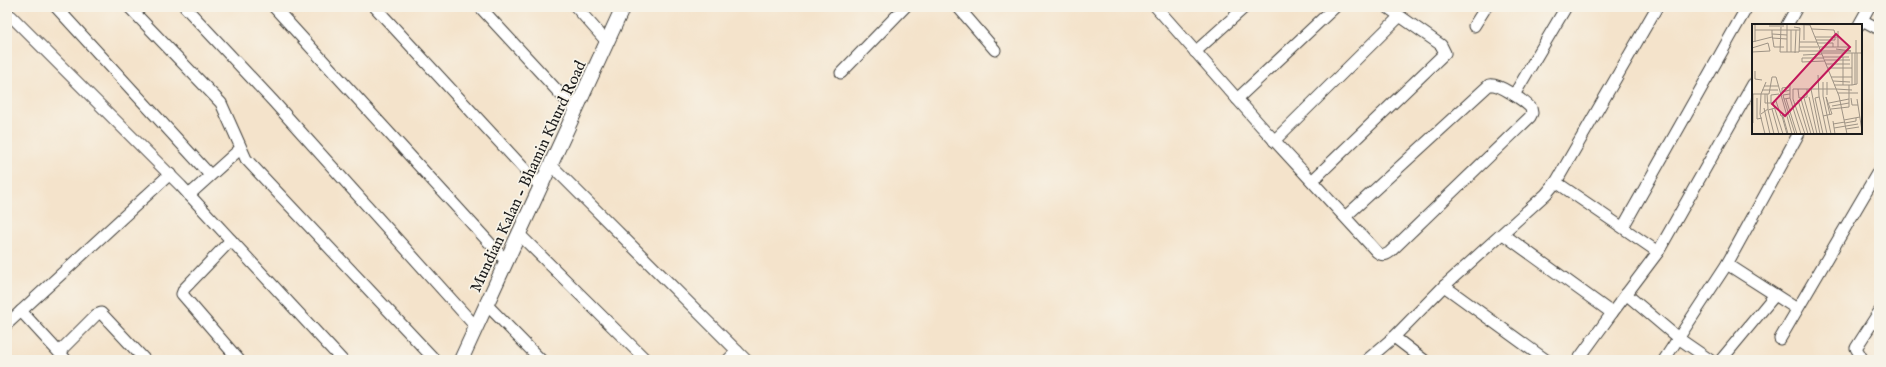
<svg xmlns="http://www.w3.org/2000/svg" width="1886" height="367" viewBox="0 0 1886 367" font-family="'IM FELL English',serif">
<rect width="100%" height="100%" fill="#f7f3e8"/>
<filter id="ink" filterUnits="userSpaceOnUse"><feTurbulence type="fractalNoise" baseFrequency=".025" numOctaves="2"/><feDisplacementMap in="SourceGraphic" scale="8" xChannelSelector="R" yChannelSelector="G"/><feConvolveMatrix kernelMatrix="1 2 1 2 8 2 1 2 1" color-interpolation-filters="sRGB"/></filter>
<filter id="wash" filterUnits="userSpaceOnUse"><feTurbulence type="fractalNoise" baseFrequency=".012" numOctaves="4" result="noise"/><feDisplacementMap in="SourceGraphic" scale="16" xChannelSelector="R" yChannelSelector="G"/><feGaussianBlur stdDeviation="0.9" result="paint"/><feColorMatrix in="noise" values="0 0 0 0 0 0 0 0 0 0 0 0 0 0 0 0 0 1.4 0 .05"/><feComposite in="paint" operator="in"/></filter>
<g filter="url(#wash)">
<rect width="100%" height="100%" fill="#f4e3cb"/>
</g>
<g filter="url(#ink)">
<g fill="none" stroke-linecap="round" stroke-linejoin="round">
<defs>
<g id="minor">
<polyline points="56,7 210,175"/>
<polyline points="129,7 221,103 246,159 435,360"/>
<polyline points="185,7 273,101 476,327"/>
<polyline points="274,7 506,261"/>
<polyline points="375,7 541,187"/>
<polyline points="480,7 576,111"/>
<polyline points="576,7 607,42"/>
<polyline points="958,7 995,50"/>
<path d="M1156 7 1261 126 1377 252C1382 256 1385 256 1390 252L1530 117 1532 113 1531 108C1524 101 1499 83 1489 85L1345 217"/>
<polyline points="11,16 181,186 342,360"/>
<polyline points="1862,20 1879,29"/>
<polyline points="1787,25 1797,7"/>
<polyline points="1859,25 1869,7"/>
<polyline points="1474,26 1486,7"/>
<polyline points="1195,52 1245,7"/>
<polyline points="841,73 905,7"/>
<polyline points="1514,95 1566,7"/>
<polyline points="1237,99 1335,7"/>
<polyline points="1274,141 1399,17"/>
<polyline points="551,165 746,360"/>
<polyline points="1312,181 1445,53 1441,45 1387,7"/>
<polyline points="189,195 240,149"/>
<polyline points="1623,227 1747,7"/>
<polyline points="519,234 646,360"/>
<polyline points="1503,234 1612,313 1658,252 1556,182"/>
<polyline points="231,240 184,289 182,294 239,360"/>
<polyline points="1658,252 1753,84"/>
<polyline points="1727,264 1797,309"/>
<polyline points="1444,286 1546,360"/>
<polyline points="1626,294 1678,338 1710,360"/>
<polyline points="487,305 541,360"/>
<polyline points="21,311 66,360"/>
<polyline points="7,324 170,174"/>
<polyline points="1394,337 1424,360"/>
<polyline points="1780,339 1879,170"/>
<polyline points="59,352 96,315 101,313 145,360"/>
<polyline points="728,360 737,351"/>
<polyline points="1367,360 1394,337 1444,286 1546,194 1556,182 1657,7"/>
<polyline points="1578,360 1612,313"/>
<polyline points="1664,360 1727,264 1799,133"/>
<polyline points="1721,360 1775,295"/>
<polyline points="1863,360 1856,348 1879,312"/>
</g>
<polyline id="tertiary" points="461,360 623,7"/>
</defs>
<use href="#minor" stroke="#3c3a36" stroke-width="13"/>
<use href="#tertiary" stroke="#3c3a36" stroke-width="16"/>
<use href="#minor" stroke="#fff" stroke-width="11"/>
<use href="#tertiary" stroke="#fff" stroke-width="14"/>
</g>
</g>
<g text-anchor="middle" stroke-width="3.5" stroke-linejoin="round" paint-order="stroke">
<g font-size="16" fill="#1c1c1c" stroke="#f7f3e8">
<text transform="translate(527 176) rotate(-65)" y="6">Mundian Kalan - Bhamin Khurd Road</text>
</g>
</g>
<g transform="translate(1752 24)">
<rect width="110" height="110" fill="#f4e3cb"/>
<path fill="none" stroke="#9e9385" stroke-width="1" d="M33 0 58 1 87 72 95 110M35 1V28H47L48 4 42 3M52 1V16M17 2H32M29 3 28 28H35M60 5 82 6 83 10M3 6H48M20 6V10L35 11M20 10 22 23H32M63 13H86M20 14 35 15M64 16H83V13M0 18 20 13M3 18V0M48 18H65M65 19H81V23M47 23H66M67 23H97M86 23V7M0 24 16 19 18 27 0 28M47 27H99L84 25M39 28V6M43 29 44 6M70 29H110M103 29V60M104 29V16M51 31 70 30M71 33H97M91 33V61M73 36H98M50 38V34H72M50 38 73 37M74 40H98M76 44H100M3 47V55L10 56M66 51 67 72 75 110M79 53H100M81 57 98 58M71 58V72L79 110M38 59V74L49 110M82 61H100V29M100 61 105 60V29M12 62H26M37 63 30 64V68L38 66M46 65 47 74 55 73V65M59 65 68 110M84 65 100 66M10 66H26M86 69H106M0 70H17L20 53H24L40 110M9 70 8 90 13 110M9 70 14 58M13 70V79H21L31 110M38 70 31 71 32 75 38 74M75 71V58M57 73 65 110M67 73 63 74 71 110M74 73 78 91M5 74V95L10 94M52 74 62 110M99 74 100 81H106M32 75 43 110M34 75 45 110M49 75 59 110M105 75 110 107M46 76 56 110M24 77 29 92 33 91M19 79V71L27 70M77 79 97 75M80 82 97 79M12 84 18 110M20 85 27 110M79 85 97 83V61M9 90 16 85 15 70M30 92 35 110M31 92 36 110M71 92 80 90 74 73M92 96 108 93M81 97 83 110M1 99V70M93 99 104 97V94M81 100 93 98M94 102 106 100M82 104 94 102M94 105 107 103M22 110 16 86 23 84M53 110 41 75V65H84"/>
<path fill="#c2185b" fill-opacity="0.15" stroke="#c2185b" stroke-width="2" d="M84 10 98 23 33 92 20 80Z"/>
<rect width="110" height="110" fill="none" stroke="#1c1c1c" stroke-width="2"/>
</g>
<rect width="1886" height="367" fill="none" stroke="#f7f3e8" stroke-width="24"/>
</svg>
